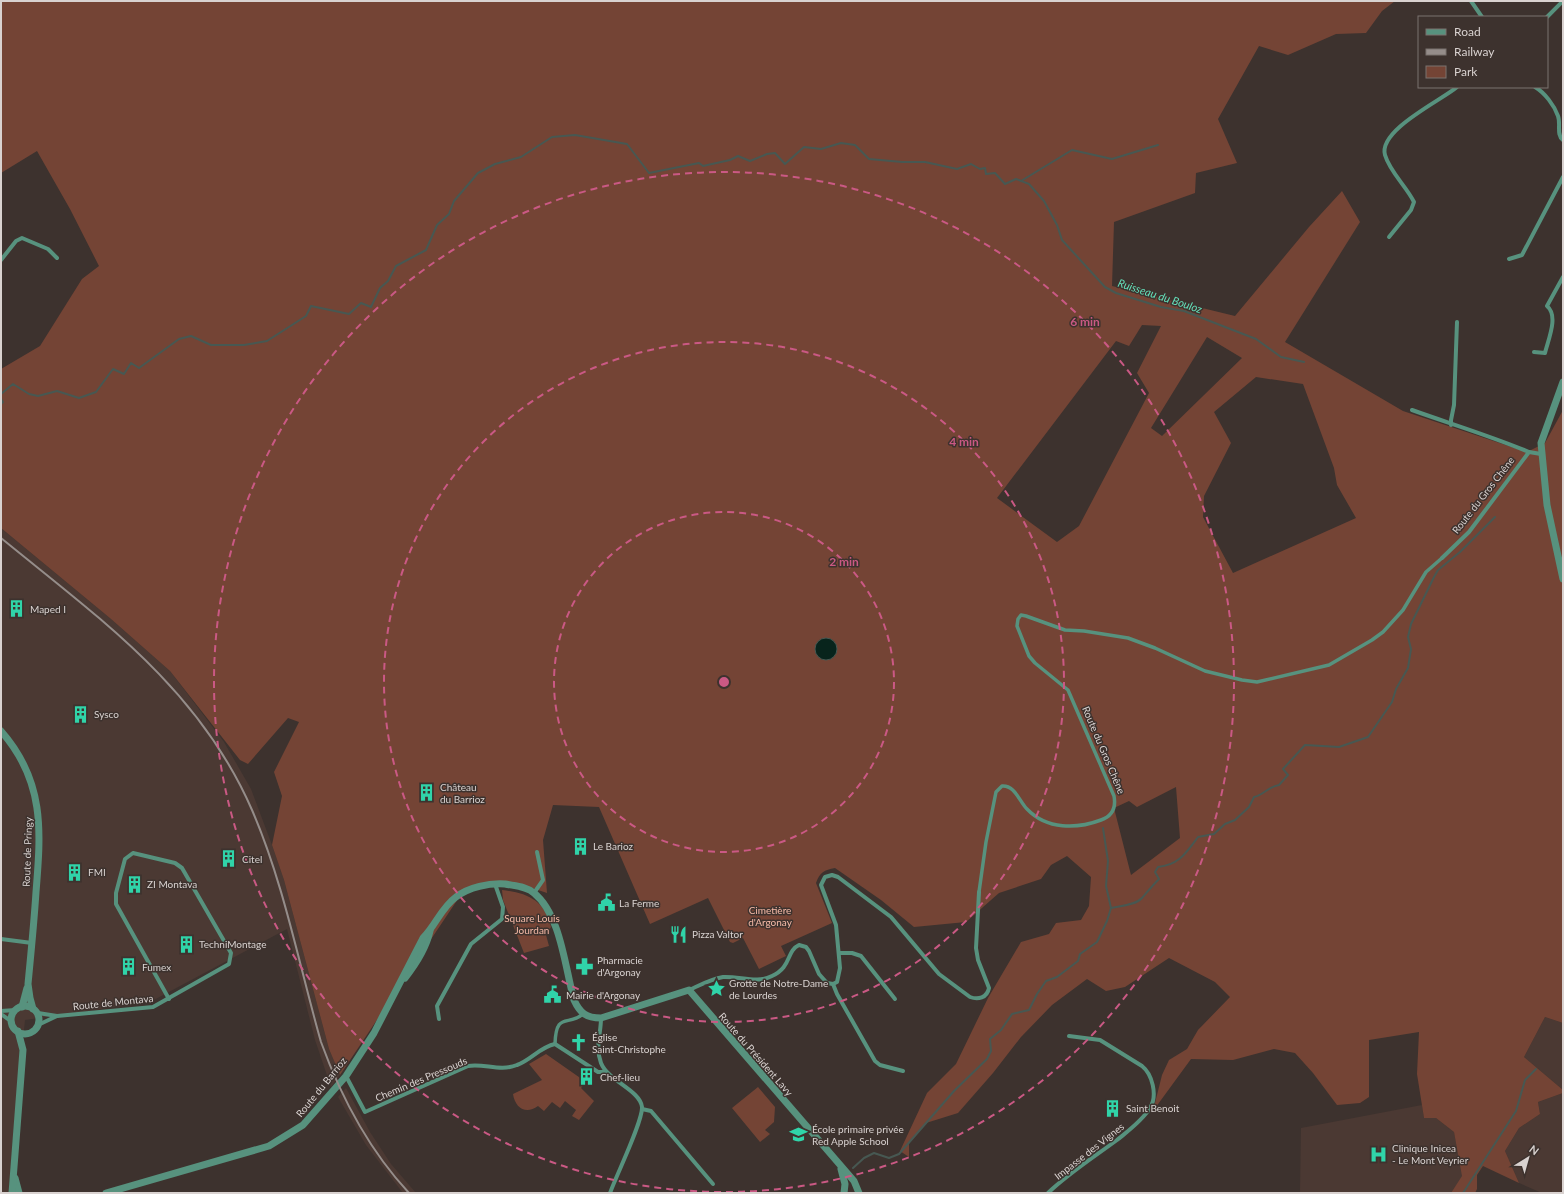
<svg xmlns="http://www.w3.org/2000/svg" width="1564" height="1194" viewBox="0 0 1564 1194" font-family="Lato,sans-serif">
<rect width="100%" height="100%" fill="#3d322e"/>
<g fill="#4b3933">
<polygon points="1,528 111,619 170,671 224,742 251,789 272,845 284,880 329,1049 340,1075 331,1087 315,1040 287,929 150,1002 25,1020 14,1126 9,1193 1,1193"/>
<polygon points="1545,1017 1563,1023 1563,1090 1524,1057"/>
<polygon points="346,1088 370,1132 391,1164 416,1193 403,1193 366,1145 338,1097"/>
<polygon points="1563,1093 1563,1193 1542,1193 1519,1183 1505,1151 1519,1128 1540,1114 1538,1102"/>
<polygon points="1422,1105 1424,1118 1436,1118 1454,1132 1463,1176 1451,1193 1300,1193 1301,1128"/>
</g>
<g fill="#744435" fill-rule="evenodd">
<path d="M1 1H1395L1382 11 1366 33 1336 34 1288 55 1259 46 1218 119 1237 163 1196 173 1195 193 1114 222 1112 286 1235 316 1309 227 1342 191 1360 222 1285 342 1403 411 1527 452 1545 443 1563 410V1023L1545 1017 1524 1057 1563 1090V1093L1538 1102 1540 1114 1519 1128 1505 1151 1519 1183 1483 1166 1477 1175V1189L1475 1193H1451L1462 1176 1454 1132 1436 1118H1424L1417 1074 1419 1032 1369 1040V1097L1360 1103 1337 1105 1313 1073 1295 1053 1274 1049 1233 1060 1191 1059 1153 1111 1162 1075 1169 1060 1187 1049 1198 1030 1230 997 1215 982 1169 958 1125 987 1106 991 1087 979 1052 1005 1021 1037 993 1073 958 1113 926 1123 909 1142V1157L900 1151 927 1093 956 1064 988 998 1021 942 1049 934 1056 923 1081 920 1089 906 1091 877 1067 856 1051 865 1041 879 999 893 966 922 914 927 881 900 835 868C824 870 820 872 816 883L832 923 781 946 786 956 759 969 743 938 733 943 730 942 708 898 650 924 599 807 553 805 543 840 547 893 523 885 506 882 462 893 340 1075 329 1049 284 880 272 845 282 796 274 772 299 722 288 718 248 764 240 760 170 671 111 619 1 528V369L40 346 82 279 99 266 70 209 37 151 1 173ZM1142 325 1161 326 1137 373 1149 393 1079 526 1057 542 997 498 1116 341 1129 346ZM1207 337 1242 358 1162 436 1151 428ZM1256 377 1303 384 1334 468 1337 485 1356 518 1233 573 1203 517 1204 496 1231 443 1214 412ZM1176 787 1180 838 1131 875 1114 808 1129 801 1137 807Z"/>
<path d="M502 890C527 893 545 900 551 927L546 935 549 946 524 953 503 900Z"/>
<path d="M546 1054 586 1082 581 1088 594 1101 579 1120 572 1116 576 1110 565 1101 560 1108 552 1102 544 1111 538 1106C526 1115 515 1108 513 1094L542 1080 529 1064Z"/>
<polygon points="758,1087 775,1107 774,1122 765,1130 770,1134 760,1142 732,1108"/>
</g>
<circle fill="#08241c" stroke="#475852" cx="826" cy="649" r="11"/>
<g fill="none" stroke-linecap="round" stroke-linejoin="round">
<g stroke="#475852" stroke-width="2">
<polyline points="1021,181 1072,150 1112,159 1158,145"/>
<polyline points="1,394 13,384 29,394 38,396 57,391 79,398 96,392 113,369 124,374 131,363 139,368 179,339 191,336 211,345 244,345 267,341 306,316 311,306 349,314 361,303 371,307 380,288 388,281 396,266 426,250 437,225 449,214 454,201 478,173 495,164 521,157 552,137 575,135 627,144 649,173 699,163 703,166 730,160 738,156 750,161 767,154 775,153 785,164 804,147 821,149 841,143 855,145 869,159 902,162 925,162 957,169 971,164 980,169 985,168 986,174 995,173 1005,184 1016,179 1029,184 1044,201 1057,225 1062,240 1105,287 1116,293 1161,307 1184,311 1256,339 1281,357 1304,362"/>
<polyline points="1,399 3,402 1,404"/>
<polyline points="1103,828 1108,861 1106,886 1111,908"/>
<path d="M853 1168 864 1158 874 1153 889 1158 899 1154 954 1091 987 1059 991 1051 990 1039 1001 1030 1012 1014 1029 1010 1037 994 1046 981 1057 977 1078 961 1080 954 1097 942 1107 921 1111 908C1120 906 1136 905 1142 898 1148 891 1153 885 1159 879L1155 872 1158 867C1179 865 1186 853 1198 837L1214 834 1225 824 1235 820 1249 807 1254 797C1264 795 1267 787 1279 785L1288 775 1283 769 1305 745 1339 747 1368 737 1392 702 1396 689 1408 668 1411 649 1408 637 1411 624 1434 577 1438 570 1460 552 1495 517"/>
<polyline points="1463,1193 1516,1111 1525,1080 1536,1069"/>
</g>
<g stroke="#57927e" stroke-width="3.5">
<path d="M979 892 986 842 996 792 1002 786C1015 785 1019 801 1027 809 1047 830 1077 829 1101 820 1113 816 1116 807 1114 796L1068 690 1035 663 1029 656 1017 626 1018 619 1021 615 1026 616 1065 630 1084 631 1128 638 1155 648 1205 671 1242 680 1257 682 1329 665 1372 640 1383 632 1403 610 1426 572 1442 558"/>
<path d="M555 1044C556 1011 568 1027 583 1014"/>
</g>
<g stroke="#57927e" stroke-width="4">
<polyline points="1471,1 1482,17"/>
<polyline points="1547,17 1563,1"/>
<path d="M1535 87C1545 93 1554 105 1558 116 1561 124 1556 135 1563 140"/>
<path d="M1389 237 1411 210 1414 202C1406 186 1390 172 1385 155 1378 130 1442 100 1457 87"/>
<polyline points="1509,259 1522,255 1563,177"/>
<polyline points="1,260 16,241 22,238 48,249 57,258"/>
<path d="M1534 352 1545 353C1548 340 1559 316 1547 306L1563 277"/>
<path d="M1412 410C1451 424 1491 436 1529 452"/>
<polyline points="1451,425 1451,420 1454,405 1457,322"/>
<polyline points="1442,558 1469,532 1529,452 1541,454"/>
<polyline points="534,893 543,880 537,852"/>
<polyline points="1,939 32,943"/>
<polyline points="839,953 852,953 861,956 895,999"/>
<polyline points="833,984 837,994 875,1061 880,1065 903,1071"/>
<path d="M689 990C700 985 711 979 723 977 740 976 757 984 772 976 792 967 786 951 799 945L806 947 809 951 819 974 827 983 833 984 837 982 840 968 836 925 821 885 825 877 832 875 838 877 891 917 939 974 970 997C978 1000 987 998 989 988L978 960 976 948 979 892"/>
<polyline points="1,1011 16,1010"/>
<polyline points="38,1013 57,1016 153,1007 229,964 231,953 182,868 175,863 133,853 125,859 116,893 116,904 169,999"/>
<polyline points="1,1014 12,1022"/>
<path d="M601 1018C601 1034 595 1047 601 1063 608 1081 640 1090 642 1107 643 1121 616 1176 610 1193"/>
<polyline points="439,1019 437,1006 471,944 502,919 503,907 495,884"/>
<polyline points="38,1025 57,1016"/>
<path d="M346 1076 365 1112 468 1066C484 1063 500 1072 517 1065 531 1060 540 1047 555 1044L598 1072H605"/>
<polyline points="642,1109 651,1111 713,1184"/>
<path d="M1048 1193C1069 1173 1094 1157 1117 1140 1128 1131 1142 1121 1150 1108 1158 1095 1152 1074 1142 1066L1100 1040 1069 1036"/>
</g>
<g stroke="#57927e" stroke-width="7">
<polyline points="1563,382 1541,443 1547,505 1563,579"/>
<path d="M1 731C45 781 41 831 36 892 34 923 31 953 28 984L30 998 33 1009"/>
<path d="M405 978C416 964 426 949 430 931"/>
<circle cx="25" cy="1020" r="14"/>
<polyline points="22,1007 27,988"/>
<polyline points="841,1169 845,1184 844,1193"/>
<polyline points="15,1178 19,1193"/>
<polyline points="12,1193 23,1050 18,1031"/>
<path d="M106 1193 269 1146 303 1125 346 1076 374 1033 423 938C436 925 441 908 456 897 469 887 489 883 505 884 515 886 526 886 534 893 561 915 565 968 574 1000 580 1013 586 1018 601 1018L689 990 854 1181 859 1193"/>
</g>
<path stroke="#958d8a" stroke-width="2" d="M1 538C100 619 199 688 252 810 284 884 299 965 321 1042 341 1097 369 1150 409 1193"/>
</g>
<g fill="none" stroke="#ca5984" stroke-width="2" stroke-dasharray="7 5">
<circle cx="724" cy="682" r="170"/>
<circle cx="724" cy="682" r="340"/>
<circle cx="724" cy="682" r="510"/>
</g>
<defs>
<symbol id="building-bare" viewBox="-9 -9 18 18"><path d="M-4-6H4V6H1V3H-1V6H-4ZM-2.5-4.3h1.7v1.8h-1.7ZM.8-4.3h1.7v1.8H.8ZM-2.5-1h1.7V.8h-1.7ZM.8-1h1.7V.8H.8Z" fill="#30d4a9" stroke="#3d322e" stroke-width="2.5" paint-order="stroke"/></symbol>
<symbol id="civic-bare" viewBox="-9 -9 18 18"><path d="M-.6-6.5H3V-4.5H.6V-3L4-1V1h2V6H-6V1h2V-1L-.6-3ZM-1.2 2.5V6h2.4V2.5Z" fill="#30d4a9" stroke="#3d322e" stroke-width="2.5" paint-order="stroke"/></symbol>
<symbol id="restaurant-bare" viewBox="-9 -9 18 18"><path d="M-5-6h1v4h1v-4h1v4h1v-4h1v5L-1.5 .5V6h-2V.5L-5-1ZM5-6V6H3V1.5H1.5Q1.5-4 5-6Z" fill="#30d4a9" stroke="#3d322e" stroke-width="2.5" paint-order="stroke"/></symbol>
<symbol id="pharmacy-bare" viewBox="-9 -9 18 18"><path d="M-2-6h4v4h4v4h-4v4h-4v-4h-4v-4h4Z" fill="#30d4a9" stroke="#3d322e" stroke-width="2.5" paint-order="stroke"/></symbol>
<symbol id="sight-bare" viewBox="-9 -9 18 18"><path d="M0-6L1.8-2.2L6-1.7L2.9 1.2L3.7 5.4L0 3.3L-3.7 5.4L-2.9 1.2L-6-1.7L-1.8-2.2Z" fill="#30d4a9" stroke="#3d322e" stroke-width="2.5" paint-order="stroke"/></symbol>
<symbol id="church-bare" viewBox="-9 -9 18 18"><path d="M-1.2-6h2.4v3.5h3.3v2.4h-3.3V6h-2.4V-.1h-3.3v-2.4h3.3Z" fill="#30d4a9" stroke="#3d322e" stroke-width="2.5" paint-order="stroke"/></symbol>
<symbol id="school-bare" viewBox="-9 -9 18 18"><path d="M0-5L7-2L0 1L-7-2ZM-4 1L0 2.5L4 1V4Q0 6-4 4Z" fill="#30d4a9" stroke="#3d322e" stroke-width="2.5" paint-order="stroke"/></symbol>
<symbol id="hospital-bare" viewBox="-9 -9 18 18"><path d="M-5-5h3v3.5h4V-5h3V5h-3V1.5h-4V5h-3Z" fill="#30d4a9" stroke="#3d322e" stroke-width="2.5" paint-order="stroke"/></symbol>
</defs>
<g fill-rule="evenodd">
<use href="#building-bare" x="4" y="596" width="25" height="25"/>
<use href="#building-bare" x="68" y="702" width="25" height="25"/>
<use href="#building-bare" x="414" y="780" width="25" height="25"/>
<use href="#building-bare" x="568" y="834" width="25" height="25"/>
<use href="#building-bare" x="216" y="846" width="25" height="25"/>
<use href="#building-bare" x="62" y="860" width="25" height="25"/>
<use href="#building-bare" x="122" y="872" width="25" height="25"/>
<use href="#civic-bare" x="594" y="890" width="25" height="25"/>
<use href="#restaurant-bare" x="666" y="922" width="25" height="25"/>
<use href="#building-bare" x="174" y="932" width="25" height="25"/>
<use href="#pharmacy-bare" x="572" y="954" width="25" height="25"/>
<use href="#building-bare" x="116" y="954" width="25" height="25"/>
<use href="#sight-bare" x="704" y="976" width="25" height="25"/>
<use href="#civic-bare" x="540" y="982" width="25" height="25"/>
<use href="#church-bare" x="566" y="1030" width="25" height="25"/>
<use href="#building-bare" x="574" y="1064" width="25" height="25"/>
<use href="#building-bare" x="1100" y="1096" width="25" height="25"/>
<use href="#school-bare" x="786" y="1122" width="25" height="25"/>
<use href="#hospital-bare" x="1366" y="1142" width="25" height="25"/>
</g>
<g text-anchor="middle" stroke-width="3" stroke-linejoin="round" paint-order="stroke">
<g font-size="10" fill="#d9d2d0" stroke="#3d322e">
<text transform="translate(1483 495) rotate(-52)" y="4">Route du Gros Chêne</text>
<text transform="translate(1104 750) rotate(67)" y="4">Route du Gros Chêne</text>
<text transform="translate(27 852) rotate(-88)" y="4">Route de Pringy</text>
<text transform="translate(113 1002) rotate(-6)" y="4">Route de Montava</text>
<text transform="translate(756 1054) rotate(49)" y="4">Route du Président Lavy</text>
<text transform="translate(421 1079) rotate(-23)" y="4">Chemin des Pressouds</text>
<text transform="translate(321 1087) rotate(-51)" y="4">Route du Barrioz</text>
<text transform="translate(1089 1151) rotate(-38)" y="4">Impasse des Vignes</text>
</g>
<g font-size="10" fill="#d9d2d0" stroke="#3d322e" text-anchor="start">
<text x="30" y="613">Maped I</text>
<text x="94" y="718">Sysco</text>
<text x="440" y="791">Château<tspan x="440" dy="12">du Barrioz</tspan></text>
<text x="593" y="850">Le Barioz</text>
<text x="242" y="863">Citel</text>
<text x="88" y="876">FMI</text>
<text x="147" y="888">ZI Montava</text>
<text x="619" y="907">La Ferme</text>
<text x="692" y="938">Pizza Valtor</text>
<text x="199" y="948">TechniMontage</text>
<text x="597" y="964">Pharmacie<tspan x="597" dy="12">d'Argonay</tspan></text>
<text x="142" y="971">Fumex</text>
<text x="729" y="987">Grotte de Notre-Dame<tspan x="729" dy="12">de Lourdes</tspan></text>
<text x="566" y="999">Mairie d'Argonay</text>
<text x="592" y="1041">Église<tspan x="592" dy="12">Saint-Christophe</tspan></text>
<text x="600" y="1081">Chef-lieu</text>
<text x="1126" y="1112">Saint Benoit</text>
<text x="812" y="1133">École primaire privée<tspan x="812" dy="12">Red Apple School</tspan></text>
<text x="1392" y="1152">Clinique Inicea<tspan x="1392" dy="12">- Le Mont Veyrier</tspan></text>
</g>
<g font-size="10" fill="#f6baa7" stroke="#3d322e">
<text x="770" y="914">Cimetière<tspan x="770" dy="12">d'Argonay</tspan></text>
<text x="532" y="922">Square Louis<tspan x="532" dy="12">Jourdan</tspan></text>
</g>
<g font-size="11" font-style="italic" fill="#64e0ba" stroke="#3d322e">
<text transform="translate(1160 296) rotate(18)" y="4">Ruisseau du Bouloz</text>
</g>
</g>
<circle cx="724" cy="682" r="6" fill="#ca5984" stroke="#3d322e" stroke-width="2"/>
<g font-size="12" text-anchor="middle" font-weight="bold" fill="#ca5984" stroke="#3d322e" stroke-width="3" stroke-linejoin="round" paint-order="stroke">
<text x="1085" y="326">6 min</text>
<text x="964" y="446">4 min</text>
<text x="844" y="566">2 min</text>
</g>
<rect width="1564" height="1194" fill="none" stroke="#d9d2d0" stroke-width="4"/>
<rect x="1418" y="16" width="130" height="72" fill="#3d322e" stroke="#7b726f"/>
<rect x="1426" y="29" width="20" height="6" fill="#57927e" stroke="#7b726f"/>
<text x="1454" y="36" font-size="12" fill="#d9d2d0">Road</text>
<rect x="1426" y="49" width="20" height="6" fill="#958d8a" stroke="#7b726f"/>
<text x="1454" y="56" font-size="12" fill="#d9d2d0">Railway</text>
<rect x="1426" y="66" width="20" height="12" fill="#744435" stroke="#7b726f"/>
<text x="1454" y="76" font-size="12" fill="#d9d2d0">Park</text>
<g transform="translate(1528 1158) rotate(37)" stroke="#3d322e" stroke-width="3" paint-order="stroke">
<path d="M0-3L7 15L0 10L-7 15Z" fill="#d9d2d0"/>
<text y="-6" font-size="11" font-weight="bold" text-anchor="middle" fill="#d9d2d0">N</text>
</g>
</svg>
